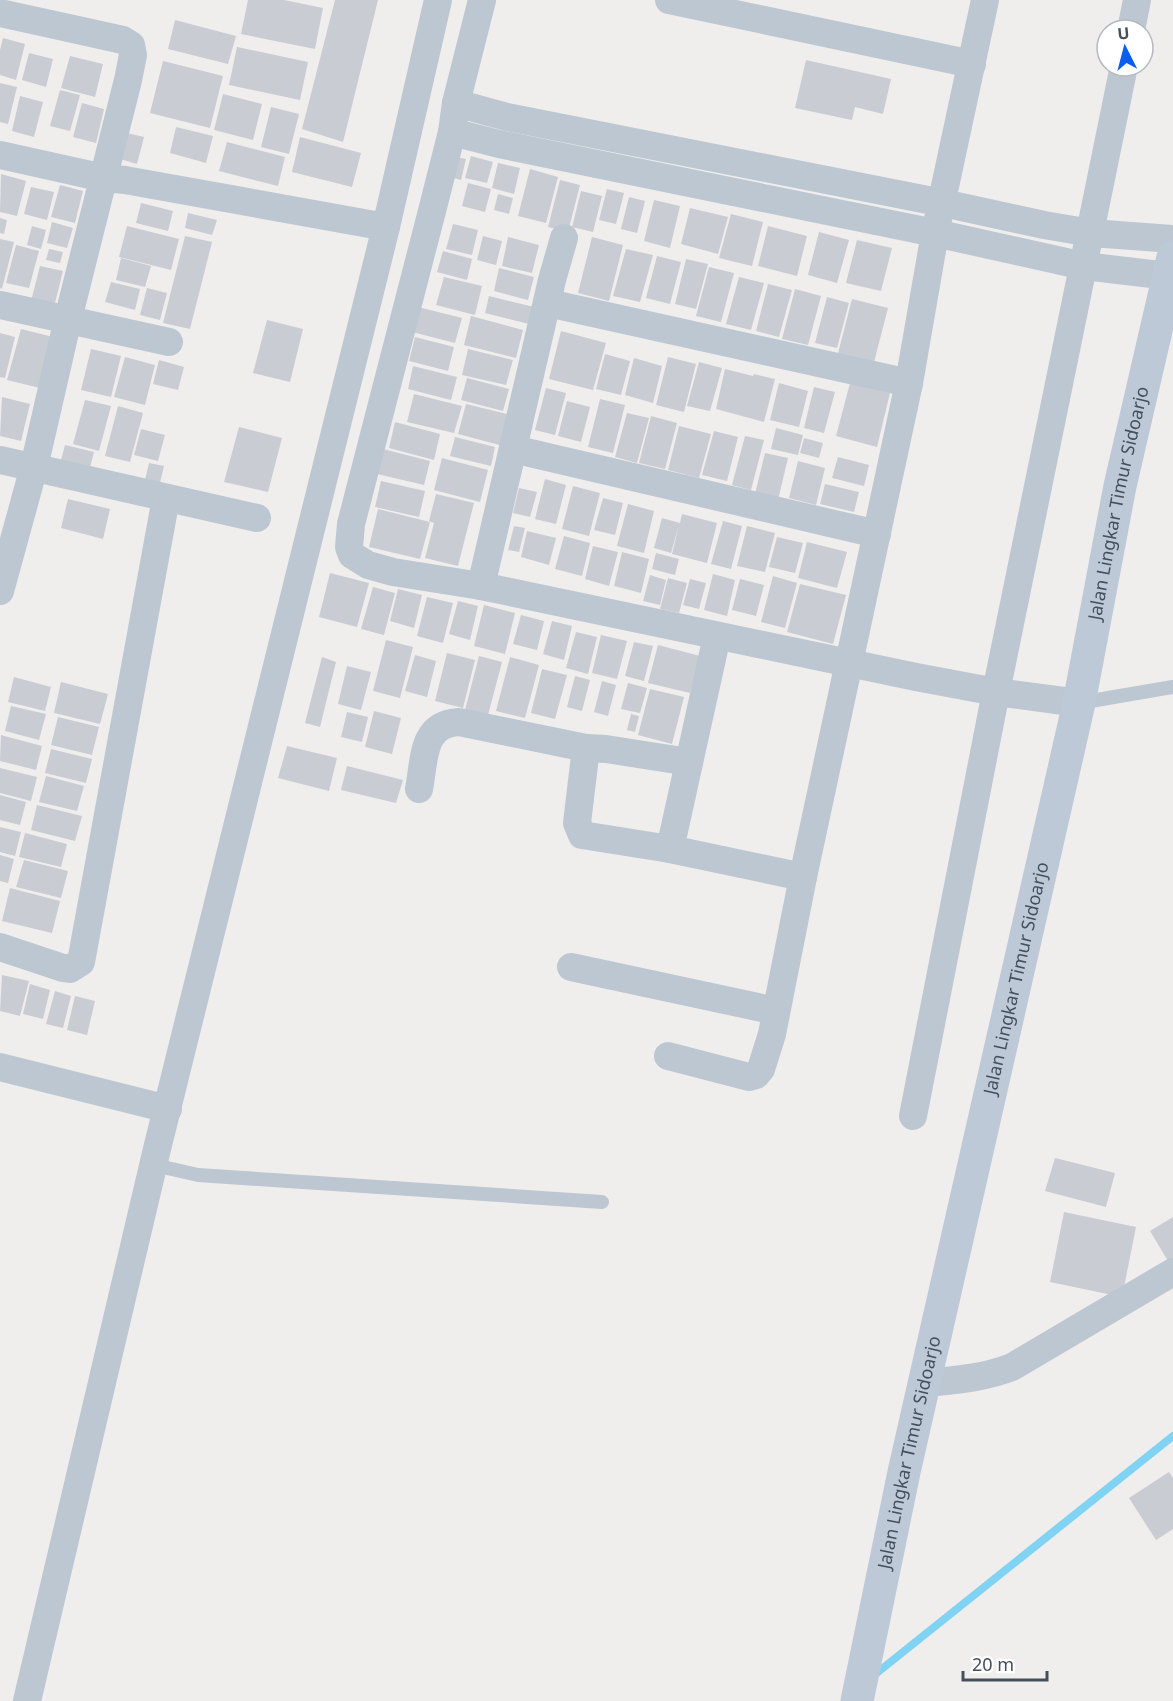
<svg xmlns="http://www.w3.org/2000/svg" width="1173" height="1701" viewBox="0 0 1173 1701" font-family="'Noto Sans',sans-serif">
<rect width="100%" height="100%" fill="#f0eded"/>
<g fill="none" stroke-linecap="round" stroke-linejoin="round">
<polyline stroke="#81d3f3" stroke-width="8" points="873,1676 1173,1436"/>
</g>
<g fill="#c9ccd3">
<polygon points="248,0 284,0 323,8 315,49 241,34"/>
<polygon points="335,0 378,0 343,142 302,129"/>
<polygon points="175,20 236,36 228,64 168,49"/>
<polygon points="3,38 25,44 16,80 0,75 0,50"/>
<polygon points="237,47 308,62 300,100 229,85"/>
<polygon points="29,53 53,59 46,87 22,80"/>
<polygon points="70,56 103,64 95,97 61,88"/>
<polygon points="806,60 891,79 883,114 855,107 852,120 795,108"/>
<polygon points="163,61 223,76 210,128 150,113"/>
<polygon points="0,83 17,87 8,124 0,122"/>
<polygon points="60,90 80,95 70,131 50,126"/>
<polygon points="223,94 262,104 253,140 214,130"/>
<polygon points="20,96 43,102 34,137 12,131"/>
<polygon points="82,103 104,109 96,143 73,137"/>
<polygon points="271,107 299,114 289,154 261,147"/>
<polygon points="176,127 213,136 206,163 170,153"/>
<polygon points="127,133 144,137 137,164 120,159"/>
<polygon points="300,137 361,153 352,187 292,172"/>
<polygon points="227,142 285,157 278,186 219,171"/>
<polygon points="471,156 493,162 487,183 465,178"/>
<polygon points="455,157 466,159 461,180 450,177"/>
<polygon points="498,163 520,168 514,194 492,188"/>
<polygon points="530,169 558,177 546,223 518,216"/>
<polygon points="1,174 26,181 17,216 0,212"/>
<polygon points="560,180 580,185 568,232 548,227"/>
<polygon points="468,183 491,189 485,212 462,206"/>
<polygon points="60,185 83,191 75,223 51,217"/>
<polygon points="31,187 54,192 47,220 24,214"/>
<polygon points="607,189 624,193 616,224 599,220"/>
<polygon points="581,191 602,196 593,232 572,227"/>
<polygon points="498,194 513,198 509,214 494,210"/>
<polygon points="629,197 645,201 637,233 621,229"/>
<polygon points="654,200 680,206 670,248 644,241"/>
<polygon points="141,203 173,211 168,231 136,223"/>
<polygon points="690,208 728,217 718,254 681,244"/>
<polygon points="188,213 217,220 212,235 185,228"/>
<polygon points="731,214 763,222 752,266 719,258"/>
<polygon points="0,218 7,220 4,234 0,233"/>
<polygon points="52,222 73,228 67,248 47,243"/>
<polygon points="453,224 478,230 472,255 446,249"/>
<polygon points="32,226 46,230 41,249 27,245"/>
<polygon points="127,226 179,239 171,270 119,257"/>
<polygon points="768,226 807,236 797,276 758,266"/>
<polygon points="819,232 849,240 837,283 808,275"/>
<polygon points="185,236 212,242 190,329 163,323"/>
<polygon points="483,236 502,241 496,265 477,260"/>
<polygon points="508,237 539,245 532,273 502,266"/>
<polygon points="592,237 623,245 609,301 578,293"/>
<polygon points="0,239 14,242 2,289 0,288"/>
<polygon points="857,240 892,248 881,291 846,283"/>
<polygon points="16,245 39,251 29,288 6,283"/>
<polygon points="49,249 63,252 60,263 46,260"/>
<polygon points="626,249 653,255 640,302 613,296"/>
<polygon points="443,251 472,259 467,280 437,272"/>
<polygon points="657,256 681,262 670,304 646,298"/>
<polygon points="121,258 151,266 145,287 116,280"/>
<polygon points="686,259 708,264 696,309 675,304"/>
<polygon points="40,266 63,271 53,311 30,305"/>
<polygon points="709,267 734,273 721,322 696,316"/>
<polygon points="499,268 534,277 528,300 494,291"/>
<polygon points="444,277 482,286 475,315 436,305"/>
<polygon points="739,277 764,283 751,330 726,324"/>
<polygon points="111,282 140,289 135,310 105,302"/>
<polygon points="768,284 792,290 779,337 756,331"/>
<polygon points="147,288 167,293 160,320 140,315"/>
<polygon points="795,289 821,296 808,345 782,339"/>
<polygon points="489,296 534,307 529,324 485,313"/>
<polygon points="827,297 849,303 837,348 815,343"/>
<polygon points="852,299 888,308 873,366 837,357"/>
<polygon points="418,307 462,318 455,343 412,332"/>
<polygon points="471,316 523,330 516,358 464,345"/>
<polygon points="267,320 303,329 290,382 253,373"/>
<polygon points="21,329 53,337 40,388 7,380"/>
<polygon points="561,331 606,343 593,390 549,379"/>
<polygon points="0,333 15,337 5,378 0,377"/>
<polygon points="415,337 454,347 448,371 409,361"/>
<polygon points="91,349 121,356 111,397 81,390"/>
<polygon points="468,349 513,360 506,385 462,375"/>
<polygon points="605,354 630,361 621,395 596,389"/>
<polygon points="125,357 155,365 145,405 114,397"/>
<polygon points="668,357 696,364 684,412 656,405"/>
<polygon points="634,358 662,366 653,403 625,395"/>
<polygon points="159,360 184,367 178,390 153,384"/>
<polygon points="699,362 722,368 710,411 687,406"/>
<polygon points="413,366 457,377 451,400 408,389"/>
<polygon points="725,369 753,376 754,374 775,379 764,422 716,409"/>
<polygon points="467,378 509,389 503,411 461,400"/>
<polygon points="779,383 808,391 799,427 770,420"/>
<polygon points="850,383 890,393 877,447 836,436"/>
<polygon points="814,387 835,392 824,433 804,428"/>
<polygon points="546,388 566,393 555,435 535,430"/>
<polygon points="414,394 462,406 454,433 407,422"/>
<polygon points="2,397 30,404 21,441 0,436"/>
<polygon points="600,399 625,405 613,453 588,447"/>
<polygon points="85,400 111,406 99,451 73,444"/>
<polygon points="567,401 590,407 581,442 558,436"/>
<polygon points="466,404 515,416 507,447 458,434"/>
<polygon points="118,406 143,413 130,462 105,456"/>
<polygon points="627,413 649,418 637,463 615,457"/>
<polygon points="651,416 677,423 665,469 639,463"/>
<polygon points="395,422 440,434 434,460 389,448"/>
<polygon points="679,426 711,434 699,478 668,470"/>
<polygon points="239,427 282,438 268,492 224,482"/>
<polygon points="776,428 803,435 798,455 771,449"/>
<polygon points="141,429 165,435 158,461 134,455"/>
<polygon points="714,431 738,437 727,481 702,475"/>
<polygon points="745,436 764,440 751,490 732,485"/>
<polygon points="455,437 495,447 491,466 450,456"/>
<polygon points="804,438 823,443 819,458 800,453"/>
<polygon points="65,445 94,452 89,471 60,464"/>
<polygon points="383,449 430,461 424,485 377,474"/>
<polygon points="765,453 788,458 778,500 755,494"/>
<polygon points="838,457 869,465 864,486 832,478"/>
<polygon points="442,458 488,470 480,502 434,490"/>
<polygon points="798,461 825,468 816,505 789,498"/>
<polygon points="149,463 164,466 160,483 145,480"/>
<polygon points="545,479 566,485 556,524 535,519"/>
<polygon points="381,481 425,491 419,517 375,507"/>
<polygon points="825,484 859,492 854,512 820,504"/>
<polygon points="573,486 600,493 589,536 562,529"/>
<polygon points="519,488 537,492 530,517 513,513"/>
<polygon points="436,494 474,503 458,566 425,558 434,523 429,521"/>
<polygon points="603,498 623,503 615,535 594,530"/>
<polygon points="68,499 110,509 103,539 61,528"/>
<polygon points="628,504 654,511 644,553 617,546"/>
<polygon points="378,509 430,522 420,559 369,547"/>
<polygon points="682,514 717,523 707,563 672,554 679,525 671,553 654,548 662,518 680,523"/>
<polygon points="723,521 742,526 731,569 711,564"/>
<polygon points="514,526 525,528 519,552 508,550"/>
<polygon points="747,526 775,533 765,572 737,566"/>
<polygon points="527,531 556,538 549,565 521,557"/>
<polygon points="564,536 590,543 582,576 555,569"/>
<polygon points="777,537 803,543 795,573 769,567"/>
<polygon points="807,542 847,552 837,588 798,578"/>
<polygon points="593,546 618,552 609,586 585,579"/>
<polygon points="622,552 649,559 641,593 614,586"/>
<polygon points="656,553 679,559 675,575 652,569"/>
<polygon points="330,573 369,583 357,627 319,617"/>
<polygon points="713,574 735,580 727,616 704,610"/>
<polygon points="650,575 666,580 660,605 643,601"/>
<polygon points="773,576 797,583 785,628 761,622"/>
<polygon points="668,578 687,583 679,613 660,609"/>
<polygon points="690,579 706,583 699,609 683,605"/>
<polygon points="740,579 764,585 756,616 732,610"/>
<polygon points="800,584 846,595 833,644 787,632"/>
<polygon points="373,587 395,593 384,635 361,629"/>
<polygon points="398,589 422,595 414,628 390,621"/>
<polygon points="427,597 453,603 443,643 417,636"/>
<polygon points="458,601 478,606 470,640 449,634"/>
<polygon points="484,605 515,613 505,654 474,646"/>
<polygon points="521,615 544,621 537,650 513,644"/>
<polygon points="552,621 572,626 564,660 543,654"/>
<polygon points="576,632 597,637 588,674 566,668"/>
<polygon points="601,635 627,641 617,679 592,673"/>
<polygon points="386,640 413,647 400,698 373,691"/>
<polygon points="634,642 653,646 644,681 625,676"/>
<polygon points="658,645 700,656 690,693 648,683"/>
<polygon points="447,653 475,660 463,708 435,701"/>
<polygon points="415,655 436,661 427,697 405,691"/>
<polygon points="479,656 502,662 488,715 465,710"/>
<polygon points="322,657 336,662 320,727 305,723"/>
<polygon points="510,657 539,665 525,718 496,711"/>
<polygon points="347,666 371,672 361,710 338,704"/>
<polygon points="542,669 567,675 555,719 531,713"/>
<polygon points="575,676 590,680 582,711 567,707"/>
<polygon points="14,677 51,687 45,711 8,702"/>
<polygon points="602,681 616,685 608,716 594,712"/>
<polygon points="61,682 108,694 100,724 54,713"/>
<polygon points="628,683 647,688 640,713 621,709"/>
<polygon points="650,689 684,697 672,744 638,735"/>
<polygon points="11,706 46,714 39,740 5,731"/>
<polygon points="374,711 401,718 392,754 365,747"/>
<polygon points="347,712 368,717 362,742 341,737"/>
<polygon points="631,714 639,716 635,732 627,730"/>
<polygon points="58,717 99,727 92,755 51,745"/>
<polygon points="1,735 42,746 36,770 0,761"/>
<polygon points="287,746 337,758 329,791 278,778"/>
<polygon points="51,749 92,759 86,783 45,773"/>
<polygon points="347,766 403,780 396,803 341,790"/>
<polygon points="0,768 37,777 31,801 0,793"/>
<polygon points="46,776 84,786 77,811 39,802"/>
<polygon points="0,795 26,802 20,825 0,820"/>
<polygon points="37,805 82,816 75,841 31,830"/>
<polygon points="0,827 21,832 15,856 0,852"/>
<polygon points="25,833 67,844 61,867 19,857"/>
<polygon points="0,855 14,859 8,883 0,881"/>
<polygon points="24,860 68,871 61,898 16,887"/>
<polygon points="10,888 60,901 52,933 2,921"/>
<polygon points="2,975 29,981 20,1016 0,1011"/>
<polygon points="30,984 50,990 43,1019 23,1014"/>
<polygon points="55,991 71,996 63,1028 46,1024"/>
<polygon points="75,996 95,1001 87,1035 67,1030"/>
<polygon points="1055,1158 1115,1173 1106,1207 1045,1191"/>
<polygon points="1064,1212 1136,1227 1122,1297 1050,1282"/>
<polygon points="1173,1217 1173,1265 1171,1266 1150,1231"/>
<polygon points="1169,1472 1173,1478 1173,1529 1156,1540 1129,1498"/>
</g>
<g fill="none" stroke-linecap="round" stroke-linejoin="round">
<g stroke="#bcc7d1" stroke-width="14">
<polyline points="1079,703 1173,687"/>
<polyline points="154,1165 198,1175 602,1202"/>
</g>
<g stroke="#bcc7d1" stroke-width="28">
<polyline points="482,0 456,103 452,132 432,211 351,524 349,547 352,555 368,565 393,572 481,586 916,677 996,692 1079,703"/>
<polyline points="669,0 972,64"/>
<polyline points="0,13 123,40 131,45 133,55 128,80 68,319 34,467 0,591"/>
<polyline points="1131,30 1137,0"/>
<polyline points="456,103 507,117 943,203 1044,225 1091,233 1173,239"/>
<polyline points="452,132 499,144 935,233 1084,266 1169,276"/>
<polyline points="0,155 104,178 125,180 386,227"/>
<polyline points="548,303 909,383"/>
<polyline points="0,305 169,342"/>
<polyline points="513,449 877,534"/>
<polyline points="0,460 257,518"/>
<polyline points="481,586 552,280 564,238"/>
<polyline points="586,748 577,823 582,835 670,849 803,877"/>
<path d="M419 789C425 759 421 724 459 722L586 748 606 749 689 762"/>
<polyline points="670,849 717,636"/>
<polyline points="0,947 63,968 70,969 81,962 166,498"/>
<polyline points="571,967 776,1011"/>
<polyline points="668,1056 749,1077 756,1075 761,1069 772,1034 803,877 909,383 935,233 985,0"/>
<polyline points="0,1067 168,1109"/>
<polyline points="913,1116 996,692 1124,66"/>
<path d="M926 1383C956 1380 984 1378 1012 1367L1173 1272"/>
<polyline points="27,1701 157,1149 386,227 438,0"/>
</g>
<path stroke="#bec9d8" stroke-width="33" id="s1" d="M857 1701 904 1472 1079 703 1120 486 1173 257"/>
</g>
<g text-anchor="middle" stroke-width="4.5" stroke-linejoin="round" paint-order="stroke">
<g font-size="18" fill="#444f5c" stroke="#fff">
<text dy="6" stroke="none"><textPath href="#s1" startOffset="1226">Jalan Lingkar Timur Sidoarjo</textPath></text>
<text dy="6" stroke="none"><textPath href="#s1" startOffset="740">Jalan Lingkar Timur Sidoarjo</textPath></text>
<text dy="6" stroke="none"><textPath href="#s1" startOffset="254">Jalan Lingkar Timur Sidoarjo</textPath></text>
</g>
</g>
<g transform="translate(1125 48) rotate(354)"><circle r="28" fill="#ffffff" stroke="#b4b9be" stroke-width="1.5"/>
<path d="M0-4.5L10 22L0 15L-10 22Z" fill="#0a5dee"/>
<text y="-9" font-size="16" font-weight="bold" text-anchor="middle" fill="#444f5c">U</text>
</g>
<path d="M963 1671v9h84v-9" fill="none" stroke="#444f5c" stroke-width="3"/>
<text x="972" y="1671" font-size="18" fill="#444f5c" stroke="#ffffff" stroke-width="4.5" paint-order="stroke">20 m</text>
</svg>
